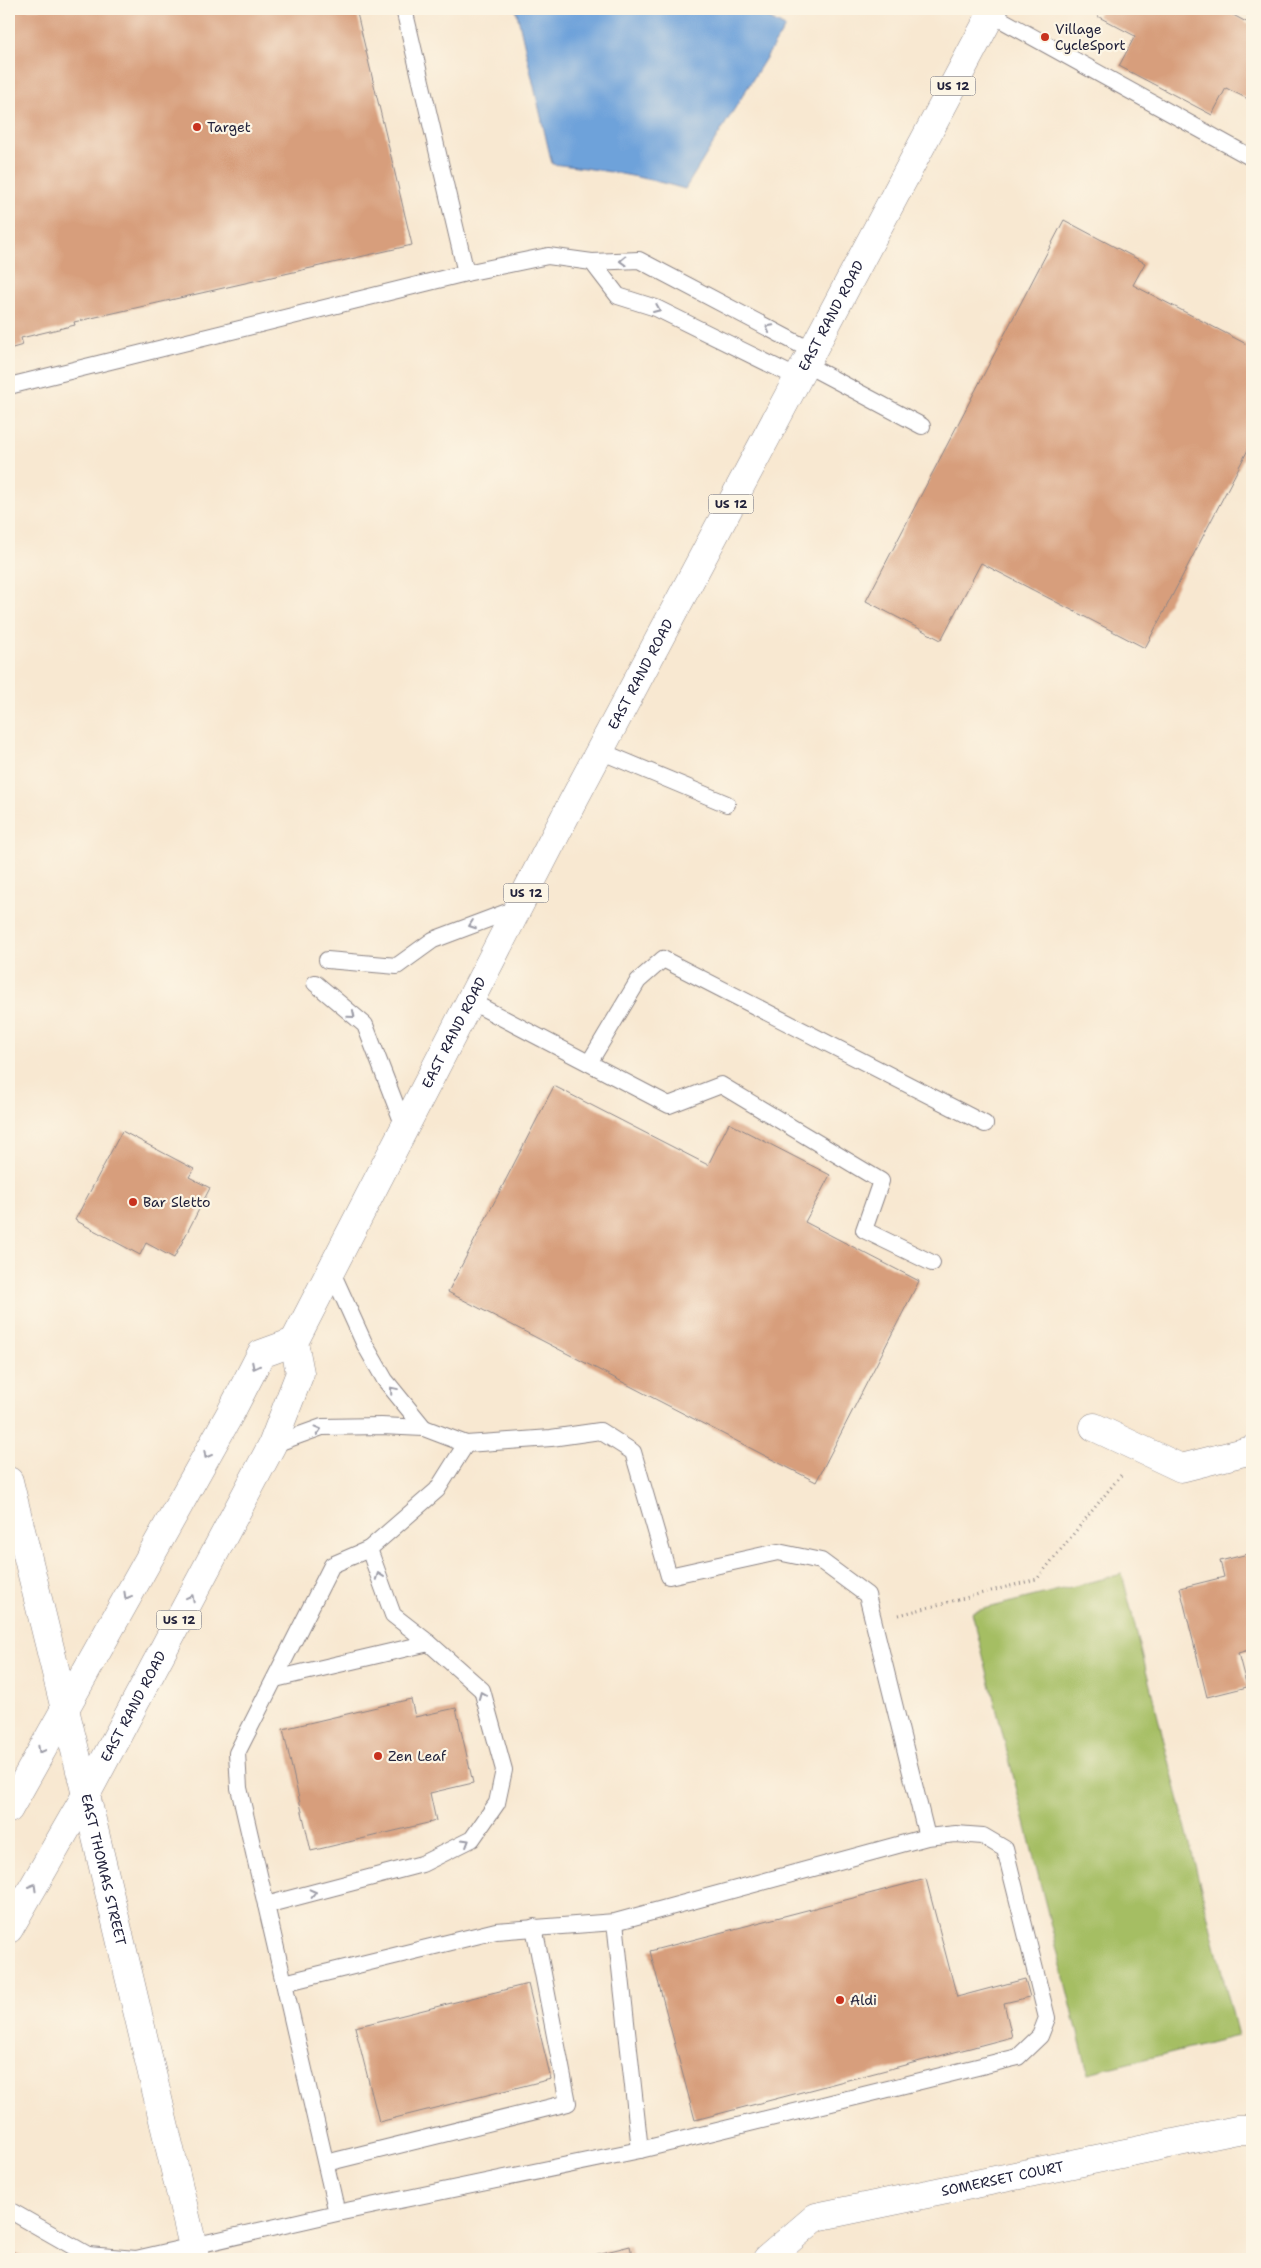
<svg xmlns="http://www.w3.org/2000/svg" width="1261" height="2268" viewBox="0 0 1261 2268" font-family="'Shantell Sans',sans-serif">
<rect width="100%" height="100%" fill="#fcf5e5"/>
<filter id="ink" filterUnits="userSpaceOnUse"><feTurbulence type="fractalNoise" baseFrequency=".02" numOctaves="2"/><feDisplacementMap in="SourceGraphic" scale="10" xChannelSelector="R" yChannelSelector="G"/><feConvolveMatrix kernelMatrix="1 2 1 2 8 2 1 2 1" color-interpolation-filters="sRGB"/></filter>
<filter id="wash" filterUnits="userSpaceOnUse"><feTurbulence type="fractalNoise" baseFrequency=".0096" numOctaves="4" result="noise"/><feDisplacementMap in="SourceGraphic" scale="20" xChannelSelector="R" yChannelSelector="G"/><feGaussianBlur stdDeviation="1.12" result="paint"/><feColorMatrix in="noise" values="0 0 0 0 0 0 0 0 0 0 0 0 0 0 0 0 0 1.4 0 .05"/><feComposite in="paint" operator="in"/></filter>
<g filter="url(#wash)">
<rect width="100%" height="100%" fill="#f8e8d1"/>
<polygon fill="#a5be63" stroke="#64704f" points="1122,1574 1238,2036 1088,2073 972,1612"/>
<path fill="#6ea2da" stroke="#48628a" d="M516 9H752L785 27 685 189C641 176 597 169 552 164Z"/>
<g id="blocks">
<g fill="#d79e7c">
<polygon points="9,9 356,9 412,245 74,322 75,325 21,338 23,345 9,349"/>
<polygon points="1101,9 1222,9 1252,25 1252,101 1226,88 1212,115 1119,66 1135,36 1097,16"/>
<polygon points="1064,220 1145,263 1133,285 1252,347 1252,442 1145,648 981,563 941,640 866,601"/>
<polygon points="554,1086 708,1165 729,1123 830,1175 805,1222 919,1281 816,1482 448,1292"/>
<polygon points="122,1131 194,1169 189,1177 210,1188 174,1258 146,1243 140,1255 75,1220"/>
<polygon points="1252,1553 1252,1649 1238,1653 1247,1687 1207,1697 1180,1588 1224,1577 1220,1561"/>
<polygon points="411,1699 415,1717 456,1708 473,1783 430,1793 436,1821 311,1851 283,1729"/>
<polygon points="926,1879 957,1997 1025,1979 1030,1997 1004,2003 1012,2037 695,2120 650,1951"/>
<polygon points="528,1984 551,2079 379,2122 355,2027"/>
<polygon points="630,2246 633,2259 578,2259"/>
<polygon points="9,2250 26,2259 9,2259"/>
</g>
</g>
</g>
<g filter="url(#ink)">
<use href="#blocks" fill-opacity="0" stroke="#8d8586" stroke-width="1"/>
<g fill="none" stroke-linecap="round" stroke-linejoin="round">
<defs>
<g id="lane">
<polyline points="404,9 466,273"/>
<polyline points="991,14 1252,158"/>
<polyline points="592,262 618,296 656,308 798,378"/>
<polyline points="805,364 922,426"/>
<polyline points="9,386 466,273 548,256 592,262 639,260 812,351"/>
<polyline points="600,751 727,804"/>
<polyline points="327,960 397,966 433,940 518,908"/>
<polyline points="315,983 365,1025 405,1129"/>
<polyline points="470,1001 669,1105 721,1085 881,1181 864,1230 932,1263"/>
<polyline points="589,1063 638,981 663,959 985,1124"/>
<polyline points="331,1270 365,1345 385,1380 424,1428"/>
<polyline points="272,1445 322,1427 381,1426 424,1428 466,1444"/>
<polyline points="275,1679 429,1643"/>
<polyline points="266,1905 422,1864 472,1839 497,1803 504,1770 482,1690 429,1643 393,1615 369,1549"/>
<polyline points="615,1922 640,2150"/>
<polyline points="284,1983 239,1788 237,1753 332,1565 369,1549 437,1490 466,1444 551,1438 600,1431 633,1452 669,1576 778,1552 821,1561 867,1595 927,1837"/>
<polyline points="326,2163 568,2103 534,1927"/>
<polyline points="9,2210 88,2255 86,2259"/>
<polyline points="88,2255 136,2259 337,2213 640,2150 1018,2057 1040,2036 1047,2018 1005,1849 983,1836 956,1834 927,1837 615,1922 496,1931 284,1983 337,2213"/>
</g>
<g id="street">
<polyline points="1094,1427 1181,1468 1252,1450"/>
<path id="s1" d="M767 2259 816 2217 1237 2130H1252"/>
</g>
<g id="secondary">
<path id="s2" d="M9 1481 86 1795 196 2259"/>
</g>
<g id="primary">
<polyline points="9,1809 231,1412 261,1354 294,1342"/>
<path id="s3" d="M9 1929 86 1795 272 1445 300 1373 294 1342 572 803 994 9"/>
</g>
</defs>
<use href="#lane" stroke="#8d8586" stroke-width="18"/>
<use href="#street" stroke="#8d8586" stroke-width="29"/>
<use href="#secondary" stroke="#8d8586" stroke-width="29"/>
<use href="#primary" stroke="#8d8586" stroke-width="29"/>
<polyline stroke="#8d8586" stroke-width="3" stroke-dasharray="1 4" stroke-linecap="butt" points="899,1615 1037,1579 1121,1475"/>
<use href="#lane" stroke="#fff" stroke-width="16"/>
<use href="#street" stroke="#fff" stroke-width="28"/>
<use href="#secondary" stroke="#fff" stroke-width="28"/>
<use href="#primary" stroke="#fff" stroke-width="28"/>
</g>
<defs><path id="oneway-chevron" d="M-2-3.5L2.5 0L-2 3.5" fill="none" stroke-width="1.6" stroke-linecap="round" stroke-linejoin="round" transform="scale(1.25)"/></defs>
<g stroke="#9c9ca7">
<use href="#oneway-chevron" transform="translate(623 261) rotate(178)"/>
<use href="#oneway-chevron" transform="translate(657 309) rotate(23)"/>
<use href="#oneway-chevron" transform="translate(769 328) rotate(-152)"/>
<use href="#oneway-chevron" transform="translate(472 925) rotate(160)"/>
<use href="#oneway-chevron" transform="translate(352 1015) rotate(40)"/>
<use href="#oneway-chevron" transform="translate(255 1366) rotate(117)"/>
<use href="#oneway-chevron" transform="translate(393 1390) rotate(-130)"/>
<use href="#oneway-chevron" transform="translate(318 1430) rotate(-15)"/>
<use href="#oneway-chevron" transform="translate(207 1455) rotate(119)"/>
<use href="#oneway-chevron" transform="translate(379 1576) rotate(-110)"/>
<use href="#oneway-chevron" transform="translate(127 1596) rotate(119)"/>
<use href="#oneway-chevron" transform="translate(191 1598) rotate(-62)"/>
<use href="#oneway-chevron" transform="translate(482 1695) rotate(-112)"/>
<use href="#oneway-chevron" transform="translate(41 1750) rotate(119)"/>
<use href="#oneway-chevron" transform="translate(466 1842) rotate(-31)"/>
<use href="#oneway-chevron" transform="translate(33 1887) rotate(-60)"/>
<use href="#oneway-chevron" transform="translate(313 1893) rotate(-14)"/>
</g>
</g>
<g fill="#c8321e" stroke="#fcf5e5" stroke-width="2">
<circle cx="1045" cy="37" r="5"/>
<circle cx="197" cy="127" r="5"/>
<circle cx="133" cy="1202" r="5"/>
<circle cx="378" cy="1756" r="5"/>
<circle cx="840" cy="2000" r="5"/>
</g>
<g text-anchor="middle" stroke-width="4.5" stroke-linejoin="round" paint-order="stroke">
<g fill="#fcf5e5" stroke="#63616e" stroke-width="1">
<rect x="930.5" y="76.5" width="45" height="19" rx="4"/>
<rect x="708.5" y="494.5" width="45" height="19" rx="4"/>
<rect x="503.5" y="883.5" width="45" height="19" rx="4"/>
<rect x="156.5" y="1610.5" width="45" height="19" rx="4"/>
</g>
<g font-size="12" font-weight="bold" fill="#22223b">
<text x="953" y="90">US 12</text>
<text x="731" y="508">US 12</text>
<text x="526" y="897">US 12</text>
<text x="179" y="1624">US 12</text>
</g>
<g font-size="14" fill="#22223b" stroke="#fcf5e5" text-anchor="start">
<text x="1055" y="34">Village<tspan x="1055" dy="16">CycleSport</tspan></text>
<text x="207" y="132">Target</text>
<text x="143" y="1207">Bar Sletto</text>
<text x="388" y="1761">Zen Leaf</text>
<text x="850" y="2005">Aldi</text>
</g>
<g font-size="14" fill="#22223b" stroke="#fcf5e5">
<text dy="5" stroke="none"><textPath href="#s3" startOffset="1818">EAST RAND ROAD</textPath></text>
<text dy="5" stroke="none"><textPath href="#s3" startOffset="1412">EAST RAND ROAD</textPath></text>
<text dy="5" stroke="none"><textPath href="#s3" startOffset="1008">EAST RAND ROAD</textPath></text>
<text dy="5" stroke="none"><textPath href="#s3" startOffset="255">EAST RAND ROAD</textPath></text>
<text dy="5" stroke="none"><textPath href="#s2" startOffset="400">EAST THOMAS STREET</textPath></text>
<text dy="5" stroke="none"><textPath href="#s1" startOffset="255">SOMERSET COURT</textPath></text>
</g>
</g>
<rect width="1261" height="2268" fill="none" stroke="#fcf5e5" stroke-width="30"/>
</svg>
